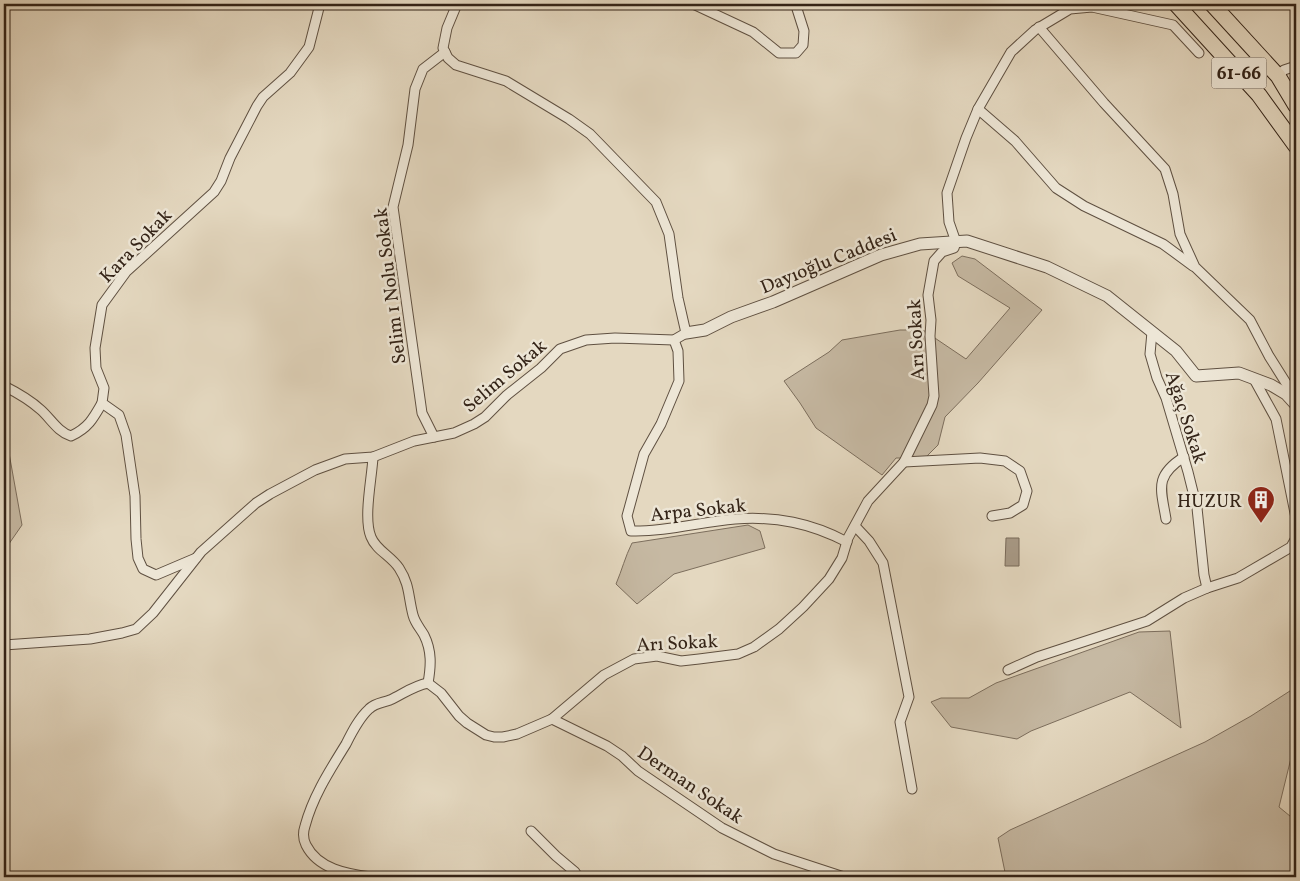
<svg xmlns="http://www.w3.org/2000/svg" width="1300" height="881" viewBox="0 0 1300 881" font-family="Vollkorn,serif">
<rect width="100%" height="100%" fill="#e4d8c0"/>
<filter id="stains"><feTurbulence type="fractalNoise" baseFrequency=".004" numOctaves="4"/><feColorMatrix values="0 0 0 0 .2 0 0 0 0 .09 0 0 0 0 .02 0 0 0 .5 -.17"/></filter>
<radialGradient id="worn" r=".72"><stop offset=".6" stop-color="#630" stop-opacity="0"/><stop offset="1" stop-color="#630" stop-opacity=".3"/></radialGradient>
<g fill="#c6b9a3" stroke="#7c6e5d">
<polygon points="962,256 975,259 1042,310 978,383 945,417 938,445 925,458 896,458 882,475 816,428 800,403 784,381 829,352 842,340 900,330 923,330 966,359 1010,308 958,276 952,263"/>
<polygon points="4,436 7,442 22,525 4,551"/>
<path d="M748 525 760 531 765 548 674 574 637 604 616 584C622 570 625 557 632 543Z"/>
<polygon points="1170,631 1181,728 1130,692 1031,731 1017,739 951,727 931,702 941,698 969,698 996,683 1139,632"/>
<polygon points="1293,689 1296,693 1296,752 1292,754 1279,807 1296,821 1296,877 1006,877 998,838 1010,830 1205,742 1251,716"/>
</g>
<polygon fill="#a89a87" stroke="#796a5a" points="1006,538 1019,538 1019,566 1005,566"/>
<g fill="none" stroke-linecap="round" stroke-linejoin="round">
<defs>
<g id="minor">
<polyline points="693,4 753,32 779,53 796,53 803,45 804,31 797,9 799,4"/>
<polyline points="1039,27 1104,103 1165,169 1173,194 1180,234 1195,267 1250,320 1269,356 1291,391 1295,401"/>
<polyline points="1278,76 1284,70 1296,66"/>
<polyline points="978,109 1015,141 1056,188 1084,206 1163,244 1193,266"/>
<polyline points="1152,332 1150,354 1157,378 1166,398 1188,472 1197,508 1204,575 1207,588 1238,578 1291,547 1296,538"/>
<path d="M674 340 678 351 679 381 661 424 644 454 627 516 631 531C666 532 700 522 735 519 776 516 811 523 847 542"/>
<polyline points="1254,379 1276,419 1296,518"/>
<path d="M4 386C18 393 30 400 41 410 51 419 58 432 71 436 88 428 93 419 102 403"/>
<polyline points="434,437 422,413 393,207 408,145 415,89 423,69 445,52"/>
<path d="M373 457C372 478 363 518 371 537 376 550 391 556 399 568 410 585 408 596 413 615 415 623 420 628 424 635 432 651 431 666 428 683"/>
<polyline points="904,462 980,458 1005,461 1020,471 1027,491 1023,505 1010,513 992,516"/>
<path d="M1166 519C1161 489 1154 476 1184 457"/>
<polyline points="855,526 869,541 883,563 909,697 900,722 912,789"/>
<polyline points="196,558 156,575 143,569 138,558 136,539 135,496 126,435 119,415 102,403 104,388 96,368 95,348 102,305 126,272 214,192 221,181 230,158 257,106 263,97 290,73 309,47 320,4"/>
<polyline points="4,645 90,639 122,633 136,629 153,613 201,552 256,503 270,494 315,470 345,459 373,457 414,441 454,433 474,424 485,417 507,395 541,368 560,349 586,340 615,338 674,340 686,333 678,298 669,234 656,202 590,134 569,119 506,81 456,65 448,58 443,48 447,28 457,4"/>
<polyline points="1008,670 1037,657 1147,621 1184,598 1207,588"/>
<polyline points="552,719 607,746 622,756 638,771 722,828 774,854 844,877"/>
<polyline points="531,831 556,856 575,872 578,877"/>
<path d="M371 877C347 874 318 869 306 845 303 839 303 832 305 826 313 796 330 770 346 744 352 732 359 718 369 709 375 703 382 703 390 700 403 694 413 686 428 683L441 693 459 716 467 723 486 735 494 737H503L517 734 552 719 604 675 634 659 657 656 681 661 699 659 738 654 754 647 779 629 803 607 829 579 842 558 848 538 868 501 904 462 932 405 934 396 930 336 931 320 928 295 934 261 942 252 954 248 956 242 949 222 947 193 966 138 978 109 1011 52 1035 30 1070 9 1092 7 1173 25 1199 53"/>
</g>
<polyline id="tertiary" points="686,333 705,330 731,317 773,302 881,255 920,244 967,241 1047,267 1107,296 1176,351 1196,376 1239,373 1271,385 1286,394 1296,405"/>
<g id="primary">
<polyline points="1176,4 1259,95 1296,146"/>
<polyline points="1212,4 1278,76 1296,106"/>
</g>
</defs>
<use href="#minor" stroke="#5f5041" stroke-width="11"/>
<use href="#tertiary" stroke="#5f5041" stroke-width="13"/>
<use href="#primary" stroke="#332317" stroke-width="17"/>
<use href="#minor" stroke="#ede6d6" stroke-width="9"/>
<use href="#tertiary" stroke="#ede6d6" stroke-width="11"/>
<use href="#primary" stroke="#e4d8c0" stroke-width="15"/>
</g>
<defs>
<symbol id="building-pin" viewBox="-11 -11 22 30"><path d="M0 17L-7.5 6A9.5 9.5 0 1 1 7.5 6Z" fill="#8f2418" stroke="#ede6d6"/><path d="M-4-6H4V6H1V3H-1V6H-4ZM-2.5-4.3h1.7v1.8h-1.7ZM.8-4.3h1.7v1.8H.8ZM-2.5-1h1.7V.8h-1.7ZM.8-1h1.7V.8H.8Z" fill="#fff"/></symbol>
</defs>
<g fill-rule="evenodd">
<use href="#building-pin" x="1245" y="484" width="32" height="43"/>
</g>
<g text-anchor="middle" stroke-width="5" stroke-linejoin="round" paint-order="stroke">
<rect fill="#ede6d6" stroke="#6b5e50" stroke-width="1" x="1211.5" y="57.5" width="55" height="31" rx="4"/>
<g font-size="18" font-weight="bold" fill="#332317">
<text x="1239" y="79">61-66</text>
</g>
<g font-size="19" fill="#332317" stroke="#ede6d6">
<text transform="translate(135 245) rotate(-46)" y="7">Kara Sokak</text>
<text transform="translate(828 260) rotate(-22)" y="7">Dayıoğlu Caddesi</text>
<text transform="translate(389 286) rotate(-97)" y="7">Selim 1 Nolu Sokak</text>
<text transform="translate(915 340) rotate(-93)" y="7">Arı Sokak</text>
<text transform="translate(504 375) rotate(-40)" y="7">Selim Sokak</text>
<text transform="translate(1187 417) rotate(72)" y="7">Ağaç Sokak</text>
<text transform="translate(698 509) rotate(-6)" y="7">Arpa Sokak</text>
<text transform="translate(677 642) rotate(-3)" y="7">Arı Sokak</text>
<text transform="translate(691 784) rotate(34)" y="7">Derman Sokak</text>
</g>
<g font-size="19" fill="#332317" stroke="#ede6d6" text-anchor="end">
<text x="1242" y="507">HUZUR</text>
</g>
</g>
<rect width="1300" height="881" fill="none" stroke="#e4d8c0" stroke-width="20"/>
<rect x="5" y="5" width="1290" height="871" fill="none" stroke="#332317" stroke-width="2.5"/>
<rect x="10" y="10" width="1280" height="861" fill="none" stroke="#332317"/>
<rect width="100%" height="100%" filter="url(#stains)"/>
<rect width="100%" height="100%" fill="url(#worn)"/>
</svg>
